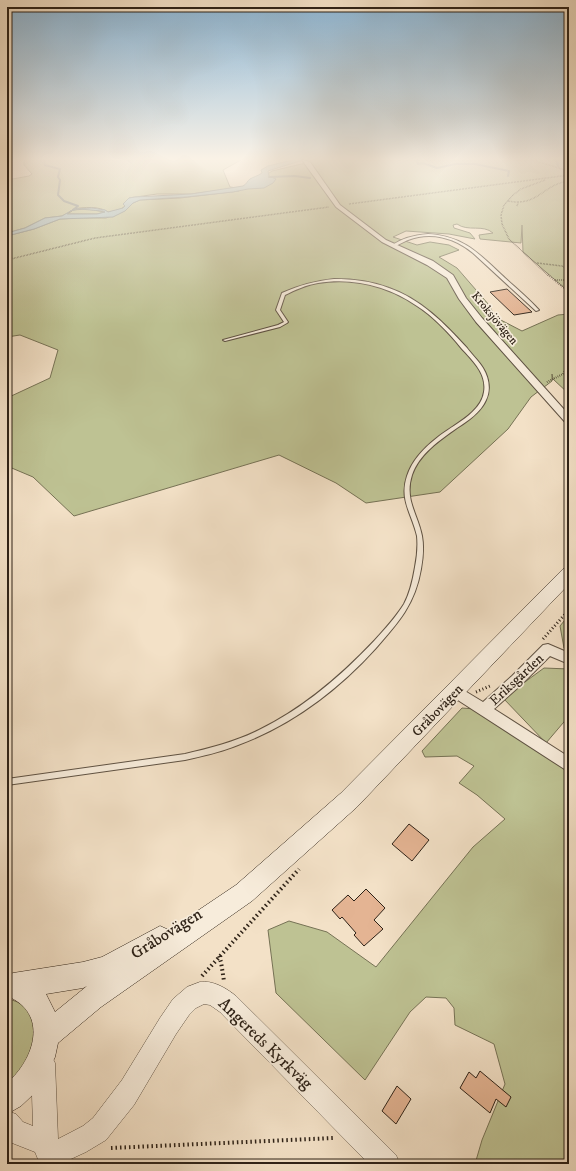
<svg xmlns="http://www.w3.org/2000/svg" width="576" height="1171" viewBox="0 0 576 1171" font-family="'IM FELL DW Pica',serif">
<rect width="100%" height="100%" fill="#f3e1c7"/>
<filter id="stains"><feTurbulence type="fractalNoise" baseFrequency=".005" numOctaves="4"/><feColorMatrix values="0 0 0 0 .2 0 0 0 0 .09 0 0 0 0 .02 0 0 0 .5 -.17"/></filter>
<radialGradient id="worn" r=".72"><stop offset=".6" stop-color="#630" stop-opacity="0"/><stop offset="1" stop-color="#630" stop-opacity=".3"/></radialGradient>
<g fill="#bec293" stroke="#767255">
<path d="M24 160H241L223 170 230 187 237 188 191 194H157L129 198 124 204 125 206C121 210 114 211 108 212 100 206 83 207 74 209L72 210 87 209 105 212 97 214H67L72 211 62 216 45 218 25 228 7 233V180L29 176 32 174 24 165Z"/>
<path d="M310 160H569V292L523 252 522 225 521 243 480 239 479 235 493 233C483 224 468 232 457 224L453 225 454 228 470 233 475 239 449 234 406 231 393 237 417 245 430 242 449 245 459 250 439 257 457 268 489 305 495 317 522 331 558 315 569 314V394L553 379 552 374V381L531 397 508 429 440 492 366 503 336 483 279 455 74 516 33 477 7 466V398L50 378 58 350 20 335 7 337V236L34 229 60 219 77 218H106L121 212 133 203 140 200 180 198 239 191 257 177 265 176 272 171 310 162Z"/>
<polygon points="569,615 569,651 564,648 560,626"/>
<polygon points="544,668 569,669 569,716 546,743 503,698"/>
<polygon points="462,708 475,709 569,770 569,1164 475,1164 482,1140 505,1084 494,1044 455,1025 454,1008 446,998 426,997 410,1012 365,1080 276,993 268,930 289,921 327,932 376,967 473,847 505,819 477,795 459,783 474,766 457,756 425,757 422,751"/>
<path d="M7 999C37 1003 38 1036 29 1059 25 1068 14 1078 7 1085Z"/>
</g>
<path fill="#a0bbc0" stroke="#727e7c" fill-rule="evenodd" d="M292 160H303L268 171 269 176 276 179 273 183 264 188 248 189 233 192 186 197 140 200 133 203 125 211 113 217 60 219 34 229 7 236V233L25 228 45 218 62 216 74 209 92 208 105 210 108 212 123 208 125 206 123 204 129 198 135 197 191 194 243 186C247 184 247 181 250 179 253 177 258 176 262 173L261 170 268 166ZM79 209 103 211 105 212 97 214H67L70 211Z"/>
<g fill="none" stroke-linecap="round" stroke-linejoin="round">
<g stroke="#727e7c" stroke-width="2">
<polyline points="44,160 45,165 60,169 58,177 60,180 58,195 64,201 78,206 73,210"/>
<polyline points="417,160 418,164 423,163 437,168 455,164 475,164 509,171 508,176"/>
<polyline points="554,160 557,162 558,166"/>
<polyline points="269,177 295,176 310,178"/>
</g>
</g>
<g fill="#e4b493" stroke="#2e2217">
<polygon points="507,289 532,312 514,315 490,292"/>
<polygon points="409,824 429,840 412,861 392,844"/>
<polygon points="366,889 385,908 374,920 383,929 364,946 354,935 356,933 342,917 340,919 332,910 348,895 354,901"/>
<polygon points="480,1071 511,1097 506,1107 496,1099 490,1113 460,1088 469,1072 476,1078"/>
<polygon points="397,1086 411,1099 396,1124 382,1111"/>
</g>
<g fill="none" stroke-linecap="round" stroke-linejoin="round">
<defs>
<g id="service">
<path d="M428 234C465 236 480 255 505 278 517 289 529 299 539 310L536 311 473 253C455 238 431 231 408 240 403 242 396 247 391 246 402 238 414 235 428 234Z"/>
<path d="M334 279C353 279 371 281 389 288 421 299 445 324 467 348 472 355 479 361 483 368 489 378 491 390 486 400 481 412 468 421 457 428 440 440 419 454 412 475 404 500 418 514 422 536 424 547 423 558 421 569 415 604 399 622 376 648 338 690 292 725 238 745 221 752 203 756 185 760L7 785V779L185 754C210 748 235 742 259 730 304 708 341 676 375 640 385 629 396 617 404 604 410 593 413 579 415 567 417 557 418 546 417 536 412 514 399 500 407 476 412 460 425 447 438 437 453 425 481 413 484 392 487 374 473 361 462 349 449 333 434 317 417 306 389 286 352 277 318 283 306 285 295 290 285 295L280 310 288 322 287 323 280 327 225 341 223 340 278 325 284 322 276 310 282 293C300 285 315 281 334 279Z"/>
</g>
<g id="minor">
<polygon points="302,160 310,162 340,205 386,240 433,261 453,275 466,298 482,318 569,415 569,424 566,423 476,322 459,299 447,278 427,265 382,242 336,207"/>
<polygon points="548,644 569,653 569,664 550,656 522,684 494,709 569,757 569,772 450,695 448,691 450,687 455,685 483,702 512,676 543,645"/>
</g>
<path id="tertiary" d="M200 982C213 980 226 988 236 996L396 1155 400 1164H369L220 1012 210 1005 204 1004 196 1008 189 1015 176 1034 134 1105 106 1140 86 1152 60 1164H40L35 1152 7 1141V1111L16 1114 23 1122 33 1126 31 1063 35 1055 43 1051 51 1055 55 1063 58 1139 83 1126 93 1118 122 1080 160 1018 173 999 187 987Z"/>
<path id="secondary" d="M569 567V584L357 807 252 901 101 1007 58 1043 55 1057 41 1087 21 1106 7 1114V1083C35 1059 49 1013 7 996V976L13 973 83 962 102 957 160 926 169 930 236 885 341 793 563 569ZM87 986 55 1012 46 994 83 988Z"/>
</defs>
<use href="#service" stroke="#5f5243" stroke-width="2"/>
<use href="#minor" stroke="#5f5243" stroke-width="2"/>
<use href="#tertiary" stroke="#5f5243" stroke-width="1"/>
<use href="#secondary" stroke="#2e2217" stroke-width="1"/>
<g stroke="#2e2217" stroke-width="1.5" stroke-dasharray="0.5 1" stroke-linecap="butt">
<polyline points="532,160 569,171"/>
<polyline points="545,180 521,189 513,195 504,205 501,215 502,224 509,239 549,276"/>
<path d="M508 201C538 207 543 184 569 181"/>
<polyline points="349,204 569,175"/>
<polyline points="517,206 518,203"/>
<polyline points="7,260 95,238 329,207"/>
<polyline points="537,263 562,266 569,269"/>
</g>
<g stroke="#2e2217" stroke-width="2" stroke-dasharray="0.5 1.5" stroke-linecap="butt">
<polyline points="548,275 569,292"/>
<polyline points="555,280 569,280"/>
<polyline points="569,338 566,352 569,357"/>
<polyline points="547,382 563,374 569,364"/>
</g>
<polyline stroke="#2e2217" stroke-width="2.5" stroke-dasharray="1 2" stroke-linecap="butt" points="566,613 569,610"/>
<g stroke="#2e2217" stroke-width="3" stroke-dasharray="1 2.5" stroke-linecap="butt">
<polyline points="543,639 567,612"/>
<polyline points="476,692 490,686"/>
</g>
<g stroke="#2e2217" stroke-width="4" stroke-dasharray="1.5 3" stroke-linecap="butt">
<polyline points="219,956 221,962 224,981"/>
<polyline points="202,976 299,869"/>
<polyline points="111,1148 334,1138"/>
</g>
<use href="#service" fill="#f7ecdb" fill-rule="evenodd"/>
<use href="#minor" fill="#f7ecdb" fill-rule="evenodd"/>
<use href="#tertiary" fill="#f7ecdb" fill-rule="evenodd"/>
<use href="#secondary" fill="#f7ecdb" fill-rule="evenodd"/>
</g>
<linearGradient id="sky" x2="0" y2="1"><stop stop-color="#8bb7d8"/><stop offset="0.49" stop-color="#faf2e6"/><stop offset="1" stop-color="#faf2e6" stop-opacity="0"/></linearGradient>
<rect width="576" height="324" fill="url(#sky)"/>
<g text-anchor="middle" stroke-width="3.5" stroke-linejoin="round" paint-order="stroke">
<g font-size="12" fill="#2e2217" stroke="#f7ecdb">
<text transform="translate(495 318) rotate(50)" y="4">Kroksjövägen</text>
</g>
<g font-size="14" fill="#2e2217" stroke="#f7ecdb">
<text transform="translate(516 679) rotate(-43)" y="5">Eriksgården</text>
<text transform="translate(437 710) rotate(-46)" y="5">Gråbovägen</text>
</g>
<g font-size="17" fill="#2e2217" stroke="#f7ecdb">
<text transform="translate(166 933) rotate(-32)" y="6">Gråbovägen</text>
<text transform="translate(266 1043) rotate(44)" y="6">Angereds Kyrkväg</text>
</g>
</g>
<rect width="576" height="1171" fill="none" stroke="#f3e1c7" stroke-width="24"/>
<rect x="8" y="8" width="560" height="1155" fill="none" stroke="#2e2217" stroke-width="2"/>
<rect x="12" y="12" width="552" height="1147" fill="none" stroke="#2e2217"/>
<rect width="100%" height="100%" filter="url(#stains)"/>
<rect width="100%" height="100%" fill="url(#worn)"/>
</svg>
